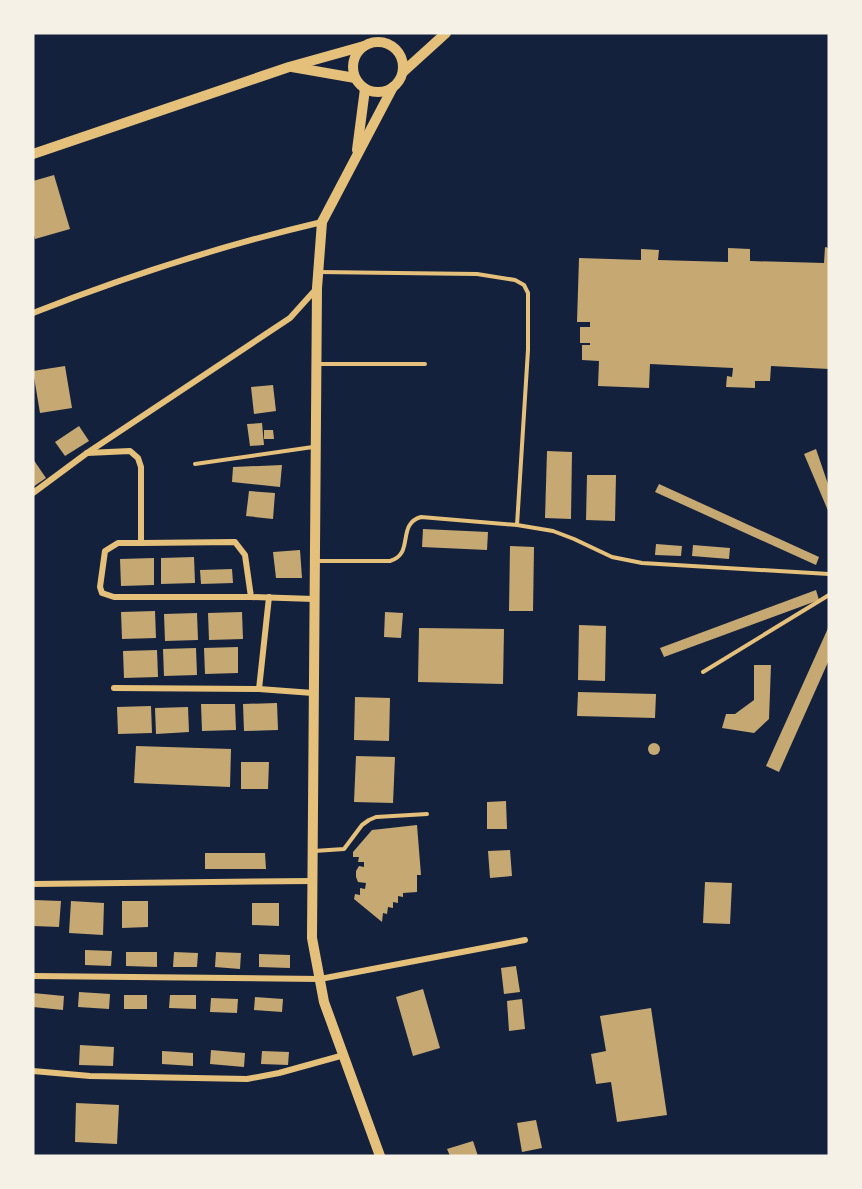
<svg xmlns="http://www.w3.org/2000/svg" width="862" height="1189" viewBox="0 0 862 1189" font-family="Manrope,sans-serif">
<rect width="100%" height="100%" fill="#14213d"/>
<g fill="#c6a872">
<polygon points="54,175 70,229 35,239 33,231 33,181"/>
<polygon points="825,247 829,248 829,369 771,366 770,381 755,381 755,388 726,387 727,376 732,377 733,368 650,364 649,388 598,386 599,361 582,360 582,345 590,345 590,343 580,343 580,327 590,327 590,322 577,322 579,258 641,260 641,249 659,250 658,260 728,262 728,248 750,249 750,261 824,263"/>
<polygon points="65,366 72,408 40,413 33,371"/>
<polygon points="273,385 276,411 254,414 251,387"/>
<polygon points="262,423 264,445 250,446 247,424"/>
<polygon points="79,426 89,441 65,456 55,442"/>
<polygon points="264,430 273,430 274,439 264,439"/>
<polygon points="816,449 829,487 829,513 804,454"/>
<polygon points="547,451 572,452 571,519 545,518"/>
<polygon points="33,459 46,478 33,487"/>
<polygon points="282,465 280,487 232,482 233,467"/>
<polygon points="587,475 616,475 615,521 586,520"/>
<polygon points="659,484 819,557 816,565 655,492"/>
<polygon points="249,491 275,493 273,519 246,516"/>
<polygon points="423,529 488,532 487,550 422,547"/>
<polygon points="656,544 682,546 681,556 655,555"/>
<polygon points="693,545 730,548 729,559 692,556"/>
<polygon points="510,546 534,547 533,611 509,611"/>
<polygon points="300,550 302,578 276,578 273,552"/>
<polygon points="194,557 195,583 161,584 161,558"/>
<polygon points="154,558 154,585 121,586 120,559"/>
<polygon points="232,569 233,583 201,584 200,570"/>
<polygon points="816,590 819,600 664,657 660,648"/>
<polygon points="155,611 156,638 122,639 121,612"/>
<polygon points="242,612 243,639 209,640 208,613"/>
<polygon points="385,612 403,613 401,638 384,637"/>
<polygon points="197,613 198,640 165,641 164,614"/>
<polygon points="579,625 606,626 605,681 578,680"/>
<polygon points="829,626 829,660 779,772 766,766"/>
<polygon points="419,628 504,629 503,684 418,682"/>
<polygon points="238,647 238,673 205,674 204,648"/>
<polygon points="196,648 197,675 164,676 163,649"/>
<polygon points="157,650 158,677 124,678 123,651"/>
<polygon points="754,665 771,665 769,719 754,733 722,728 726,714 735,714 754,700"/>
<polygon points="578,692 656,694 655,718 577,716"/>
<polygon points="355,697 390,698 389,741 354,740"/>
<polygon points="277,703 278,730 244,731 243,704"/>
<polygon points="201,704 235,704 236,730 202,731"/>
<polygon points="151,706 152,733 118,734 117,707"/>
<polygon points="188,707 189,732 156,734 155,708"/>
<circle cx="654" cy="749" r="6"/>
<polygon points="136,746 231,749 230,787 134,783"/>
<polygon points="356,756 395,757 393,803 354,802"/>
<polygon points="241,762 269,762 268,789 241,789"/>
<polygon points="506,801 507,829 487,829 487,802"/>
<polygon points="417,825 421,875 417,875 417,892 403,893 403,897 398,896 398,903 393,902 393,908 388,907 387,914 383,913 382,922 354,899 355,894 360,895 360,888 365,889 366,883 358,882 356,877 356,871 359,866 364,867 364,862 358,862 359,857 353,857 353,852 372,830"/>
<polygon points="510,850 512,876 490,878 488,851"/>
<polygon points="205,853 265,853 266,869 205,869"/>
<polygon points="705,882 732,883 730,924 703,923"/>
<polygon points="34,900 61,901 59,927 33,926"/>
<polygon points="71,901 104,903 103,935 69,933"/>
<polygon points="122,901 148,901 148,927 122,928"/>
<polygon points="252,903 279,903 279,926 252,925"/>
<polygon points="85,950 112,951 111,966 85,965"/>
<polygon points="126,952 157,952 157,967 126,966"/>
<polygon points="174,952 198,953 197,967 173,967"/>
<polygon points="216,952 241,953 240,969 215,967"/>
<polygon points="259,954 290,955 290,968 259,967"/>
<polygon points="516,966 520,992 504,994 501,968"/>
<polygon points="423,989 440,1048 413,1056 396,997"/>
<polygon points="79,992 110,994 109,1009 78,1007"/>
<polygon points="33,993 64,996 63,1010 33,1007"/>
<rect x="124" y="995" width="23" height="14"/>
<polygon points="170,995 196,995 196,1009 169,1008"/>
<polygon points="255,997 283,999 282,1012 254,1010"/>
<polygon points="211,998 238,999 237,1013 210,1012"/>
<polygon points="522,999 525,1029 509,1031 507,1001"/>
<polygon points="651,1008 667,1115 617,1122 611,1082 596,1084 591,1054 606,1051 600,1016"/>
<polygon points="80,1045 114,1047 113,1066 79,1065"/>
<polygon points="211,1050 245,1053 244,1067 210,1064"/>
<polygon points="162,1051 193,1053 193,1066 162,1064"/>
<polygon points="262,1051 289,1052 288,1065 261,1064"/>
<polygon points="76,1103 119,1105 117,1144 75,1142"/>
<polygon points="536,1120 542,1148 522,1152 517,1123"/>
<polygon points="473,1141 478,1156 450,1156 447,1149"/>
</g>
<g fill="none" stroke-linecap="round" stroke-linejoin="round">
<g stroke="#e5c07b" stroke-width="4">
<polyline points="317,364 425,364"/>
<polyline points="195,464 313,447"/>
<polyline points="517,525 553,531 574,539 612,557 642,563 829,574"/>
<path d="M315 561H390C415 554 396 524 421 517L517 525 528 350V293L524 285 515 280 477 274 318 272"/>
<polyline points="703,672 829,595"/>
<polyline points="314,851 344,849 362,825 369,820 376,817 427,814"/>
</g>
<g stroke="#e5c07b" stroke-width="6">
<path d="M33 313C127 276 224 245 322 222"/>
<polyline points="87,453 130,451 138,458 141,467 141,543 235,542 245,555 251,597 314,599"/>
<polyline points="33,493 87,453 290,318 317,288"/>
<polyline points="141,543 118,543 105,551 100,587 102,593 114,597 251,597"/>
<polyline points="114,688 259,689 313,693"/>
<polyline points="259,689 269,597"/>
<polyline points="33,884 312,881"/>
<polyline points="33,976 320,979 525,940"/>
<polyline points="33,1071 90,1076 247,1079 279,1073 344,1055"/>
</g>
<g stroke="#e5c07b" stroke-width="10">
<circle cx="378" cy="67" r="25"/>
<polyline points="292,67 355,78"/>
<polyline points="403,72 446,33"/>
<polyline points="357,150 365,89"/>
<polyline points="33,154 289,67 364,46"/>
<polyline points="380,1156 324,1002 312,938 317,288 322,222 393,87"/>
</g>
</g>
<rect width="862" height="1189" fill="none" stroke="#f6f1e7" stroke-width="69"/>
</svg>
